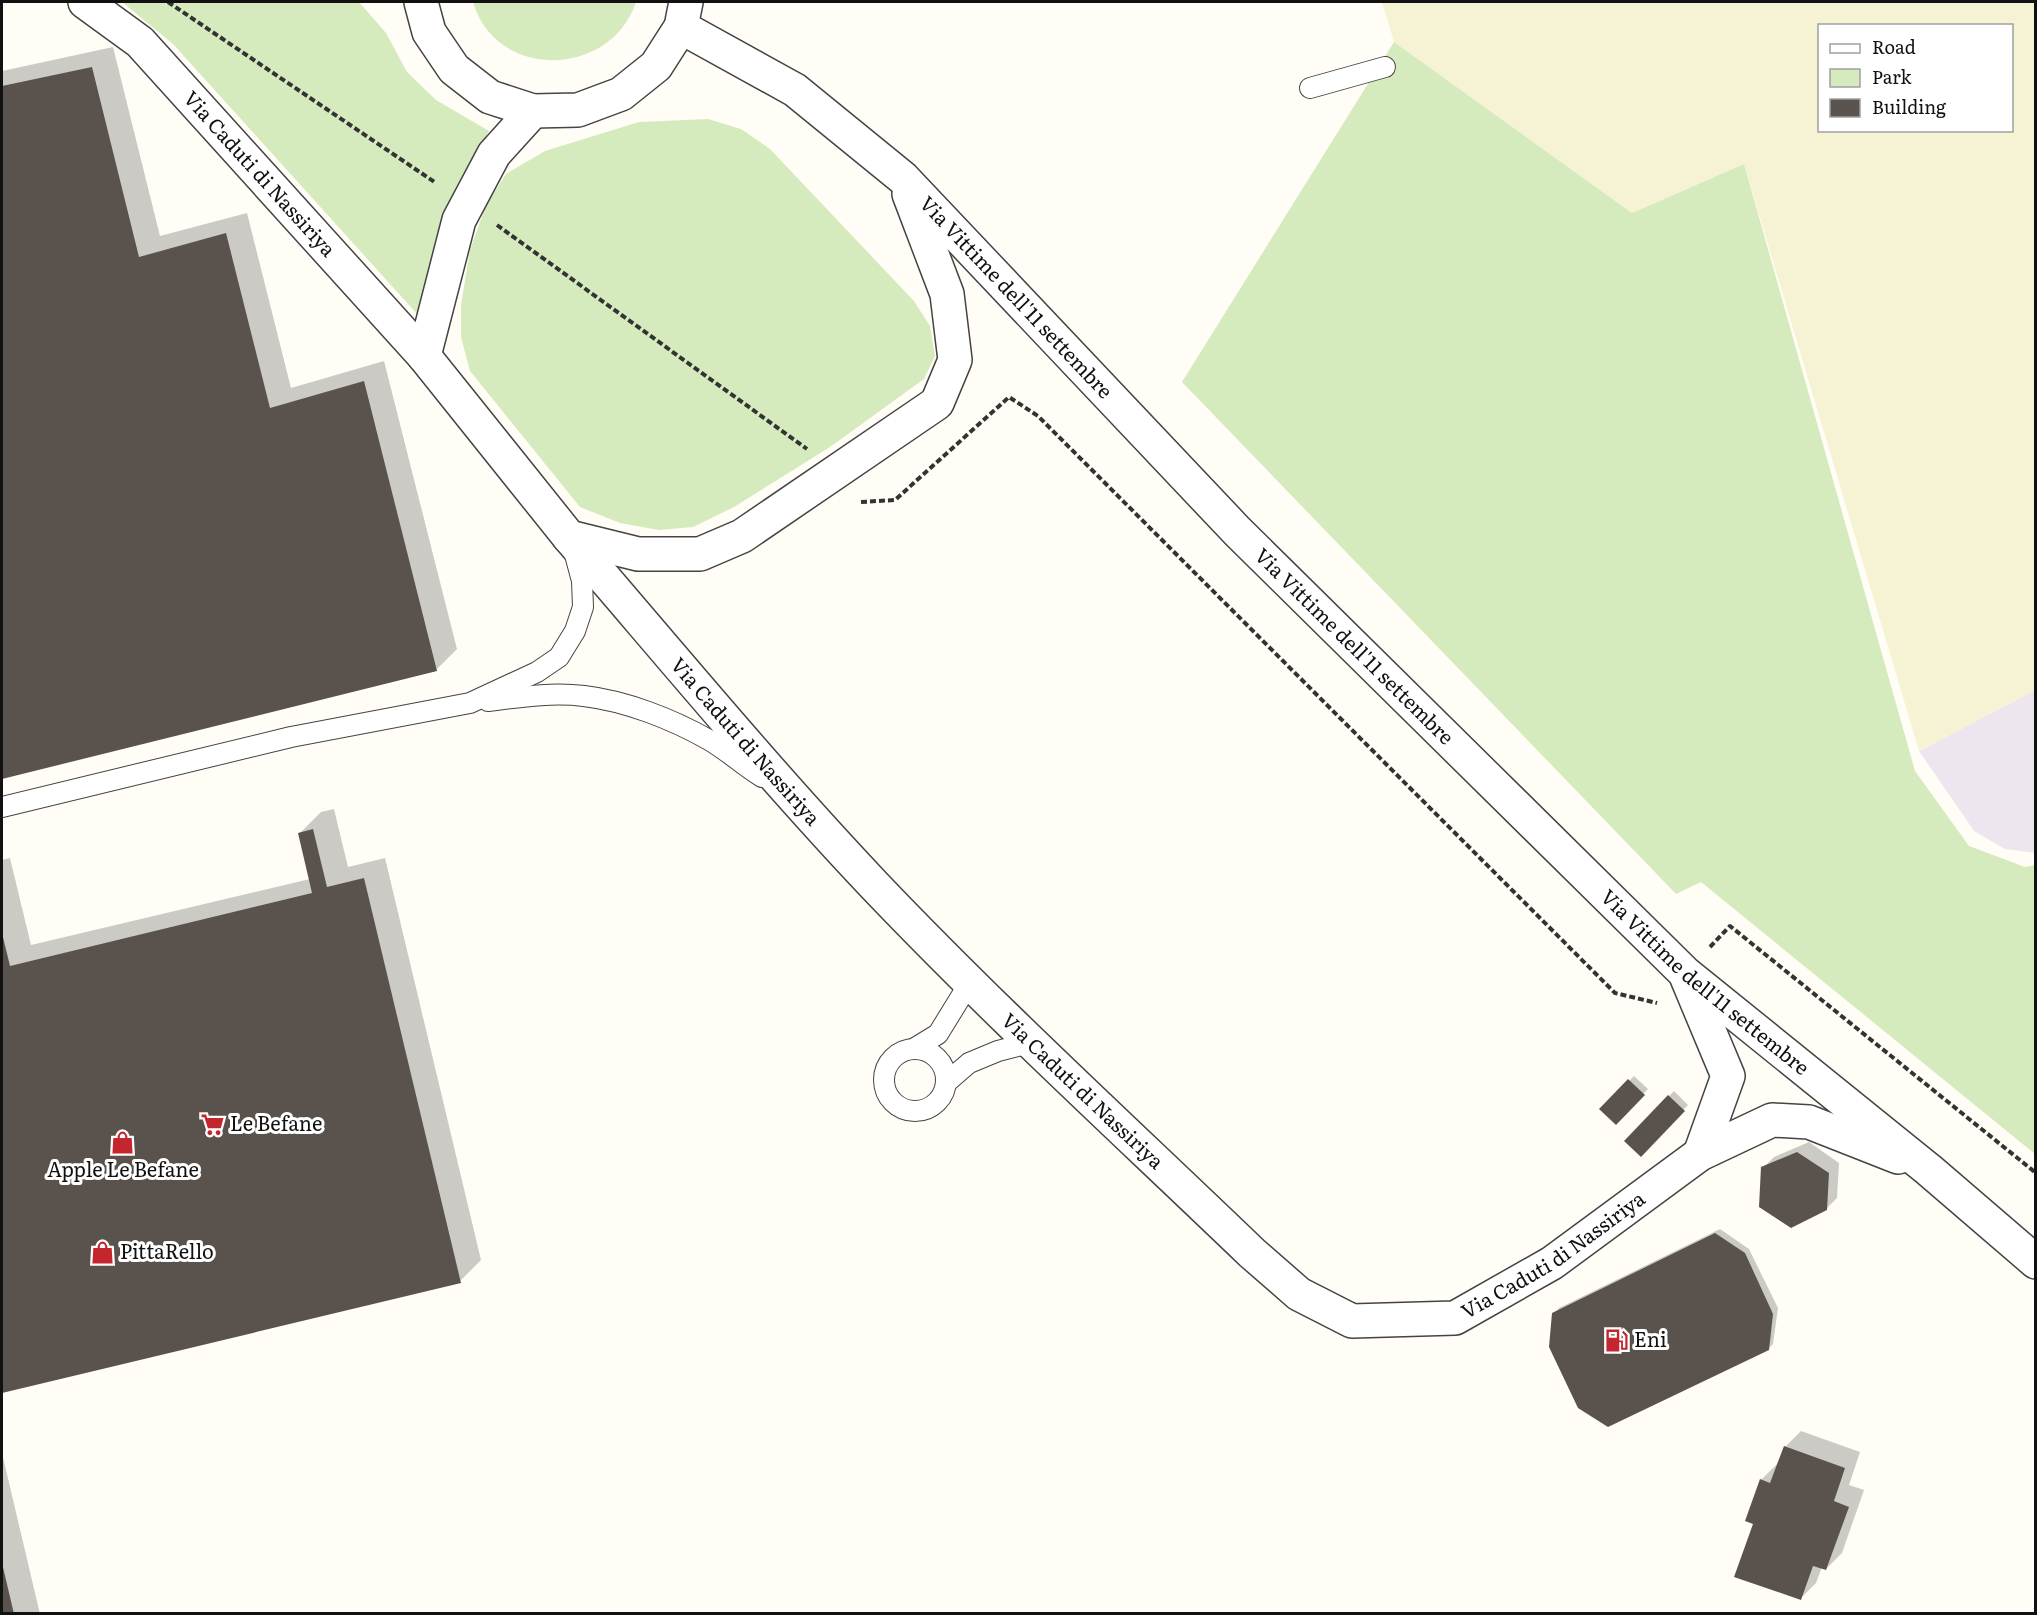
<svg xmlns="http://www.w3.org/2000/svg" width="2037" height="1615" viewBox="0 0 2037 1615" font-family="Literata,serif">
<rect width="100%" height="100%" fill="#fffdf5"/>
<polygon fill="#eee6ef" points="2035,690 2035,853 2005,849 1974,831 1919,751"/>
<path fill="#f6f3d4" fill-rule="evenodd" d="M1382 2H2035V690L1919 751 1744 164 1632 213 1394 42ZM1820 26H2012V130H1820Z"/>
<g fill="#d5ebbd">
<polygon points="122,2 359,2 386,33 407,72 436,100 489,131 457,185 431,259 418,315 173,44"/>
<path d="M473 2H636C611 78 496 81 473 2Z"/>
<polygon points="1394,42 1632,213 1744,164 1915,771 1969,846 2025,867 2035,865 2035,1154 1701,882 1676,894 1182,382"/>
<polygon points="708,119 741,129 770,149 914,301 930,326 935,356 924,379 830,447 734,507 693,527 659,530 620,523 580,507 470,371 461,337 461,305 470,250 486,205 506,174 545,151 639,122"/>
</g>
<g fill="#0003">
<polygon points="113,47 160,236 247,213 291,388 384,361 457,649 436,670 2,778 2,71"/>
<polygon points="334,809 348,867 385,858 481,1260 460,1281 2,1392 2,860 10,858 31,945 310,879 300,833 321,812"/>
<polygon points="1634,1076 1648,1089 1616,1123 1602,1109"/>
<polygon points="1674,1091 1688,1105 1641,1155 1626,1141"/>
<polygon points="1809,1142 1839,1163 1837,1198 1826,1209 1763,1168 1774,1157"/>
<polygon points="1720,1229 1749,1249 1778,1308 1773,1344 1768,1349 1554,1314 1559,1308"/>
<polygon points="1801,1431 1860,1452 1849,1485 1864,1490 1842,1553 1826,1569 1822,1567 1816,1583 1800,1599 1755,1524 1761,1480 1777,1464 1785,1447"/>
<polygon points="2,1453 40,1614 2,1614"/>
</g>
<g fill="#5a524d">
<polygon points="92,67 139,257 226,233 270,408 364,381 437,671 2,779 2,86"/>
<polygon points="313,829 327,887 364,878 461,1283 2,1393 2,933 10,966 312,893 298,833"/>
<polygon points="1628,1079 1645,1095 1616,1125 1599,1109"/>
<polygon points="1668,1095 1685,1111 1641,1157 1624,1141"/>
<polygon points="1797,1152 1829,1173 1827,1210 1791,1228 1759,1207 1761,1167"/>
<polygon points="1715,1233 1745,1253 1773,1314 1769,1350 1608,1427 1578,1408 1549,1347 1552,1313"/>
<polygon points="1784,1446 1845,1468 1834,1501 1849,1507 1826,1570 1813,1566 1801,1600 1734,1577 1753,1524 1745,1521 1760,1479 1770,1483"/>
<polygon points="2,1563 14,1614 2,1614"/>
</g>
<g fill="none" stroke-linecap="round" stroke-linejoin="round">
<defs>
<g id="service">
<polyline points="1310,88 1385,67"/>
<path d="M488 701C520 697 552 692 584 696 626 701 672 719 709 740 728 751 744 766 762 777"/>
<polyline points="2,807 291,737 470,703 537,672 559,657 575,631 583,607 582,581 574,551"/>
<polyline points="915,1048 938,1034 970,982"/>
<circle cx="915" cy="1080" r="31"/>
<polyline points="947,1082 969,1063 998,1051 1033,1042"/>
</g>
<g id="minor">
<path id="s1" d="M85 2 140 42 424 356 569 537 638 554H700L742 536 937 403 955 360 947 294 909 194"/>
<polyline points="421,2 429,32 454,69 490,97 533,111 578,110 621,94 656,66 681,27 686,2"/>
<path id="s2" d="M681 27 795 90 903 178 1237 531 1685 973 1929 1170 2036 1262"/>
<polyline points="424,356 459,220 494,154 533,111"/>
<path id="s3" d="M569 537C670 654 768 773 874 885 995 1012 1125 1131 1252 1253L1299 1294 1352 1321 1455 1318 1552 1263 1700 1154 1772 1120 1809 1122 1898 1157"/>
<polyline points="1687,978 1728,1076 1700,1154"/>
</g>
</defs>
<use href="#service" stroke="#444" stroke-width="22"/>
<use href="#minor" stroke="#444" stroke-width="36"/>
<g stroke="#333" stroke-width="4" stroke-dasharray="6 3" stroke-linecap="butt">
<polyline points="168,2 436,183"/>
<polyline points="497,225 807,449"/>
<polyline points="861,502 895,500 1009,397 1038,416 1615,993 1657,1003"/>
<polyline points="1710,947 1730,926 2036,1173"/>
</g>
<use href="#service" stroke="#fff" stroke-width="20"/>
<use href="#minor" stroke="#fff" stroke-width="33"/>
</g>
<defs>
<symbol id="supermarket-bare" viewBox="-9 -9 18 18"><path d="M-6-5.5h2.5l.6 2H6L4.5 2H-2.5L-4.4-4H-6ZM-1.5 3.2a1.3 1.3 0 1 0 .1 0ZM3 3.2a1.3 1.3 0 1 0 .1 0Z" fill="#c4262e" stroke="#fff" stroke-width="2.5" paint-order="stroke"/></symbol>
<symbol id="shop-bare" viewBox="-9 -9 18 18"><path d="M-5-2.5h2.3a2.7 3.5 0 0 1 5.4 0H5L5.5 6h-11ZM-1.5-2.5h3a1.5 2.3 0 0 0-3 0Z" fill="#c4262e" stroke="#fff" stroke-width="2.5" paint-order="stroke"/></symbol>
<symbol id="fuel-bare" viewBox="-9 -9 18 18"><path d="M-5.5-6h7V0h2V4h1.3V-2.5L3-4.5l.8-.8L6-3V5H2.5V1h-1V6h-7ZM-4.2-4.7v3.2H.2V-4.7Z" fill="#c4262e" stroke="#fff" stroke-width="2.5" paint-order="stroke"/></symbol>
</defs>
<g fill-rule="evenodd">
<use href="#supermarket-bare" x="196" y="1108" width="33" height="33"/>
<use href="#shop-bare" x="106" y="1126" width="33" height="33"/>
<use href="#shop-bare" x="86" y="1236" width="33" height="33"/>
<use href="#fuel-bare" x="1600" y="1324" width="33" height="33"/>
</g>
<g text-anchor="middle" stroke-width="6" stroke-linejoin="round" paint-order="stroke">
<g font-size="20" fill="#111" stroke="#fff">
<text dy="7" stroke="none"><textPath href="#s1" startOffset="246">Via Caduti di Nassiriya</textPath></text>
<text dy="7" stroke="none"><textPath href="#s2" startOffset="434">Via Vittime dell'11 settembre</textPath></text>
<text dy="7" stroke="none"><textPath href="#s2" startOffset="920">Via Vittime dell'11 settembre</textPath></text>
<text dy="7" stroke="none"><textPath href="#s3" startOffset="270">Via Caduti di Nassiriya</textPath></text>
<text dy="7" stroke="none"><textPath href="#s2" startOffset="1406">Via Vittime dell'11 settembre</textPath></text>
<text dy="7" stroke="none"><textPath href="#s3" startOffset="756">Via Caduti di Nassiriya</textPath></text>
<text dy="7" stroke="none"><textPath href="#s3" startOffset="1332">Via Caduti di Nassiriya</textPath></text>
</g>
<g font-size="20" fill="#111" stroke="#fff" text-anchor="start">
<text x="230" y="1131">Le Befane</text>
<text x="123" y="1177" text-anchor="middle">Apple Le Befane</text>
<text x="120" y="1259">PittaRello</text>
<text x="1634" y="1347">Eni</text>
</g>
</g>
<rect width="2037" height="1615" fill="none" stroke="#111111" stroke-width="6"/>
<rect x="1818" y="24" width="195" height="108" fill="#ffffff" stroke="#a0a0a0" stroke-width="1.5"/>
<rect x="1830" y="44" width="30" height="9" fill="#ffffff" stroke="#a0a0a0" stroke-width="1.5"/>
<text x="1872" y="54" font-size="18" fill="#111111">Road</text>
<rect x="1830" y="69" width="30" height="18" fill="#d5ebbd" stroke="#a0a0a0" stroke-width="1.5"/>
<text x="1872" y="84" font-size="18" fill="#111111">Park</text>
<rect x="1830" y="99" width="30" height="18" fill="#5a524d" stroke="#a0a0a0" stroke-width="1.5"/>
<text x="1872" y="114" font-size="18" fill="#111111">Building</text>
</svg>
